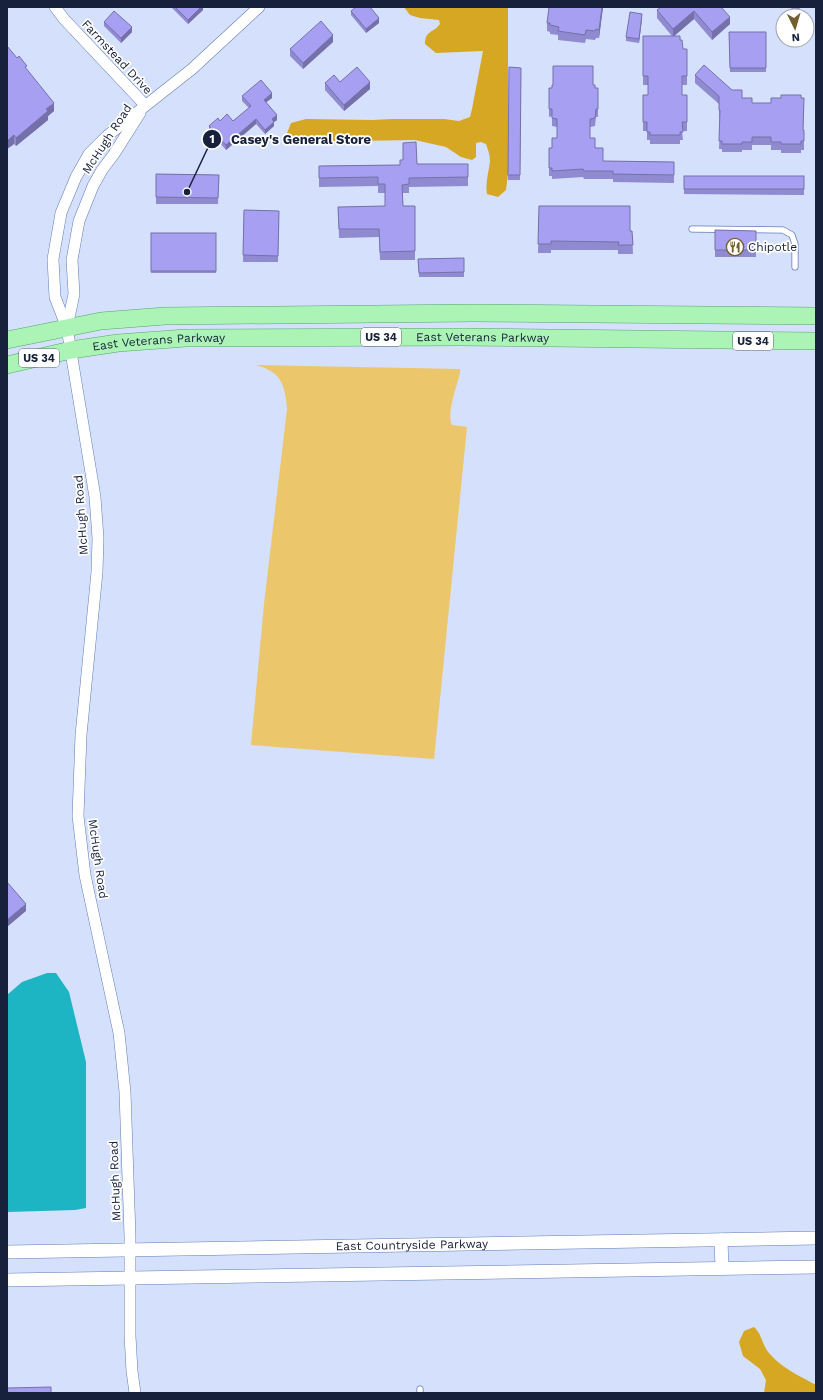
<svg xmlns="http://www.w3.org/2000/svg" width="823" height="1400" viewBox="0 0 823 1400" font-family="'Work Sans',sans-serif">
<rect width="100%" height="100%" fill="#d4e0fc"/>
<path fill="#ecc66a" d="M255 365 460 369V373C457 386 446 414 452 425L467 427 434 759 251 745 264 604 287 409C285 384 281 371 255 365Z"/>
<g fill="#d6a723">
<path d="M404 7H508V174L506 190 498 197 487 194C485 182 489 172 490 161 490 155 488 150 486 144L481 142 476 143V157L472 160 461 157 446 147 415 140 293 142 289 139 287 133 291 123 306 119 373 120 391 119H444L459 121 470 117 472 109 483 51 436 53 425 44C425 30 434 33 440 24L439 20 420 18 410 15Z"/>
<path d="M754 1327C762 1334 762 1345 769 1353 781 1368 800 1376 816 1385V1393H764L766 1380 760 1369 743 1356 739 1342 744 1331Z"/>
</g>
<polygon fill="#1db4c4" points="47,973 56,973 69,992 86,1062 86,1208 75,1210 7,1212 7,995 22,982"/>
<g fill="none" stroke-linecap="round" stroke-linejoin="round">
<defs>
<g id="service">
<polyline points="692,229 783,230 792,235 795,244 795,267"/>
<polyline points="420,1389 420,1393"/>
</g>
<g id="minor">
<polyline points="55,7 64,19 145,105"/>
<polyline points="67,327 74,294 72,260 79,221 93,186 102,170 114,154 140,113"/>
<polyline points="135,1393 132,1371 130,1336 130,1236 125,1092 119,1033 85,875 78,816 81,735 97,572 98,538 95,497 67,328 55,297 53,259 61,213 76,177 89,154 107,136 192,69 259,7"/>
</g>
<g id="tertiary">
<polyline points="721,1240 722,1268"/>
<path id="s1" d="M7 1252 816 1238"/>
<polyline points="7,1280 816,1267"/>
</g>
<g id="primary">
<polyline points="7,340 101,321 165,316 473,313 816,316"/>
<path id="s2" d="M7 365 71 350 118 343 186 338 461 337 816 341"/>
</g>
</defs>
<use href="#service" stroke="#627bbb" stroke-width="7"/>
<use href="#minor" stroke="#627bbb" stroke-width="12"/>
<use href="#tertiary" stroke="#627bbb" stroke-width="14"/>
<use href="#primary" stroke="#54a56c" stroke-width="18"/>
<use href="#service" stroke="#fff" stroke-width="5.5"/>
<use href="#minor" stroke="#fff" stroke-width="11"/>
<use href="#tertiary" stroke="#fff" stroke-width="13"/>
<use href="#primary" stroke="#acf4b6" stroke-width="17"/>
</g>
<g fill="#908ad0">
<polygon points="171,7 203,7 203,10 188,24"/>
<polygon points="603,7 599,38 596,38 595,40 586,39 585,43 558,40 558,35 550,34 550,32 547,31 547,23"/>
<polygon points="721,7 730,24 712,40 694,19 674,36 680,40 683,49 687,49 687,85 682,85 682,95 687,95 687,131 682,131 683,140 680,140 680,144 650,144 650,140 647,140 647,131 643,131 643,95 648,95 648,85 643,85 643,36 672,36 657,18 657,10"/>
<polygon points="787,7 800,7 799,11"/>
<polygon points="351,11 379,23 366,33 351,15"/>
<polygon points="642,18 639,43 626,41 626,37"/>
<polygon points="104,22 132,32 121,43 104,26"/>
<polygon points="729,32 766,32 766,72 730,72"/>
<polygon points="333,42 303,69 290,56 290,49"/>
<polygon points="509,67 521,68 520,180 508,180"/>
<polygon points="27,70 54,111 48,116 48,120 16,146 14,144 7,149"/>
<polygon points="695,75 732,90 742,98 752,103 771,103 801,98 804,106 803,130 804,130 804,150 801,150 801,153 781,153 781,150 771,150 771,145 752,145 752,150 742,150 742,152 722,152 722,149 719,149 720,118 719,118 719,104 695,83"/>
<polygon points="340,82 370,89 344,111 325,90 325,83"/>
<polygon points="553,85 593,85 595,88 598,88 598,117 596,117 595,126 590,127 590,138 603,161 674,162 674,183 613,182 613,179 584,179 583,177 552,179 552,176 549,176 549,148 552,148 557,138 557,127 552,126 552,116 549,117 549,88 552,88"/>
<polygon points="242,96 272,98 266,102 277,120 274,122 274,126 265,134 256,124 226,150 209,130 209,126 233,121 249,108 242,101"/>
<polygon points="468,164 468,186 409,187 409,193 403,193 403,206 415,206 415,260 380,260 379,237 339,238 338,207 385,207 385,193 378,193 378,186 319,187 319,166"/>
<polygon points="156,174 219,175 218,204 156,204"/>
<polygon points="684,176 804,176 804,195 684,194"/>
<polygon points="539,206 630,231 632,231 633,254 618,254 618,250 551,250 551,253 538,253"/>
<polygon points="244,210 279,211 278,262 243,262"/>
<polygon points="715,230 756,231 756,257 715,257"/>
<rect x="151" y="233" width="65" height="40"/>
<polygon points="464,258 464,277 419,277 418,259"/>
</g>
<g fill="#7570a9">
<polygon points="201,7 203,7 203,10 188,24 188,20"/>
<polygon points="602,7 603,7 599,38 599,30"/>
<polygon points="694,11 694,19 673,37 673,29"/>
<polygon points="642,14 642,18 639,43 639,39"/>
<polygon points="730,17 730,24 712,40 712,32"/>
<polygon points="379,18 379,23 366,33 366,29"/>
<polygon points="132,27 132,32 121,43 121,38"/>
<polygon points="333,35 333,42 303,69 303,63"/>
<polygon points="370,82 370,89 344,111 344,105"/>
<polygon points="272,93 272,98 264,104 264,100"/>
<polygon points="54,103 54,111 48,116 48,120 16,146 16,138"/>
<polygon points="277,115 277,120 274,122 274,126 265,134 265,130 272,119"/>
<polygon points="256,119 256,124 226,150 226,145"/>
<polygon points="14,135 14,144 7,149 7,141"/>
<polygon points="26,904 26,911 7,927 7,920"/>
</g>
<g fill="#a7a0f2" stroke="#7570a9">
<polygon points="175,7 201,7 188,20"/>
<polygon points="356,7 370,7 379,18 366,29 351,11"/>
<polygon points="549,7 602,7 599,30 596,29 595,31 586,30 585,35 558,31 559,27 550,25 550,23 547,23"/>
<polygon points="661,7 721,7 730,17 712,32 694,11 673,29 657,10"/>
<polygon points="114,11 132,27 121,38 104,22"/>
<polygon points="630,12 642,14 639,39 626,37"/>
<polygon points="321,21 333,35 303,63 290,49"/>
<polygon points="729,32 766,32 766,68 730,68"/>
<polygon points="643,36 680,36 680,40 682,40 683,49 687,49 687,76 682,76 682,95 687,95 687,122 682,122 683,132 680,132 680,135 650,135 650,132 647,132 647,122 643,122 643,95 648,95 648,76 643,76"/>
<polygon points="7,46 17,58 19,56 27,66 25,67 54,103 46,109 48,111 16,138 14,135 7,141"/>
<polygon points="704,65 732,90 742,90 742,98 752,98 752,103 771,103 771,98 781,98 781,95 801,95 801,98 804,98 803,130 804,130 804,141 801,141 801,144 781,144 781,142 771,142 771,137 752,137 752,142 742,142 742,144 722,144 722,141 719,141 720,110 719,110 719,96 695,75"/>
<polygon points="553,66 593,66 593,85 595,85 595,88 598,88 598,109 596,109 595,118 590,119 590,138 595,138 595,148 603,148 603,161 674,162 674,175 613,174 613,171 584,171 583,169 552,171 552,168 549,168 549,148 552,148 552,138 557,138 557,119 552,118 552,109 549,109 549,88 552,88 552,85 553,85"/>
<polygon points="357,67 370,82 344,105 325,83 334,75 340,82"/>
<polygon points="509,67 521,68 520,175 508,175"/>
<polygon points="261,80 272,93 264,100 277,115 272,119 274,122 265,130 256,119 226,145 209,126 218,118 220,121 227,114 233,121 251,106 242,96"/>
<polygon points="416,142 417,164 468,164 468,177 409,178 409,184 402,185 403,206 415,206 415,251 380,252 379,229 339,229 338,207 385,206 385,184 378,184 378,177 319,178 319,166 400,165 400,160 403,160 403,143"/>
<polygon points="156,174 219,175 218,198 156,197"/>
<rect x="684" y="176" width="120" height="13"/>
<polygon points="539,206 630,206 630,231 632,231 633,245 618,245 619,242 551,241 551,244 538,244"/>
<polygon points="244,210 279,211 278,256 243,255"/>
<polygon points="715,230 756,231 756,250 715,250"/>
<rect x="151" y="233" width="65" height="38"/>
<polygon points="464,258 464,272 419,273 418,259"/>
<polygon points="7,882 26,904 7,920"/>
<polygon points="51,1387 51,1393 7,1393 7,1388"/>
</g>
<defs>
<symbol id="restaurant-ring" viewBox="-11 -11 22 22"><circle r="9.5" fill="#fff" stroke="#735f2e" stroke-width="1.5"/><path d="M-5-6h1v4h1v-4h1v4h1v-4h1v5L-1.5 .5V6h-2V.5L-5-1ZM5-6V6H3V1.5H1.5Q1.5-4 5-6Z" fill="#735f2e"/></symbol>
</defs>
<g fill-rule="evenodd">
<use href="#restaurant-ring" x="725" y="237" width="20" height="20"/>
</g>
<g text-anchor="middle" stroke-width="3.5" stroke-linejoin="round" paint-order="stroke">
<g fill="#fff" stroke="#5d6476" stroke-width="1">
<rect x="361" y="328" width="40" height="18" rx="3"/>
<rect x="733" y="332" width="40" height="18" rx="3"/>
<rect x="19" y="349" width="40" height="18" rx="3"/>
</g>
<g font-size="11" font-weight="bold" fill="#17213b">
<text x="381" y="341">US 34</text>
<text x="753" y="345">US 34</text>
<text x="39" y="362">US 34</text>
</g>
<g font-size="12" fill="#17213b" stroke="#fff">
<text transform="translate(117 57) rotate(47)" y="4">Farmstead Drive</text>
<text transform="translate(107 139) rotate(-57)" y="4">McHugh Road</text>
<text dy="4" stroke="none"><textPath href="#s2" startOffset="478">East Veterans Parkway</textPath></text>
<text dy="4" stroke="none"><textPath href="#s2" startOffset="154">East Veterans Parkway</textPath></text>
<text transform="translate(81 515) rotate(-94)" y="4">McHugh Road</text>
<text transform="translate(98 859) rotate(82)" y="4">McHugh Road</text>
<text transform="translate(115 1181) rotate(-92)" y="4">McHugh Road</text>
<text dy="4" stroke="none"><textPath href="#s1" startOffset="405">East Countryside Parkway</textPath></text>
</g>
<g font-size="12" fill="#17213b" stroke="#fff" text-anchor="start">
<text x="748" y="251">Chipotle</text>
</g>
</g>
<path fill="none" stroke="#17213b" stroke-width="1.5" d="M187 192L212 139"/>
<g fill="#17213b" stroke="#fff" stroke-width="1.5">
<circle cx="187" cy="192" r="4"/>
<circle cx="212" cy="139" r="10"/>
</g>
<g font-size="12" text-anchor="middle" font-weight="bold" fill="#fff">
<text x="212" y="143">1</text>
</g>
<g font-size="13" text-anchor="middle" font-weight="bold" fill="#17213b" stroke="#fff" stroke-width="3.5" stroke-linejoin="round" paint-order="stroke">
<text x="301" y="144">Casey's General Store</text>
</g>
<rect width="823" height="1400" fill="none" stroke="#17213b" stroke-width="16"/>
<g transform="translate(795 28) rotate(175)"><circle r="19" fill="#ffffff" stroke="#a2a6b1"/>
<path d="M0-3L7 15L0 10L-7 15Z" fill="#735f2e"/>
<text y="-6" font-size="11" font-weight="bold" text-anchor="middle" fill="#17213b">N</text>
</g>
</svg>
